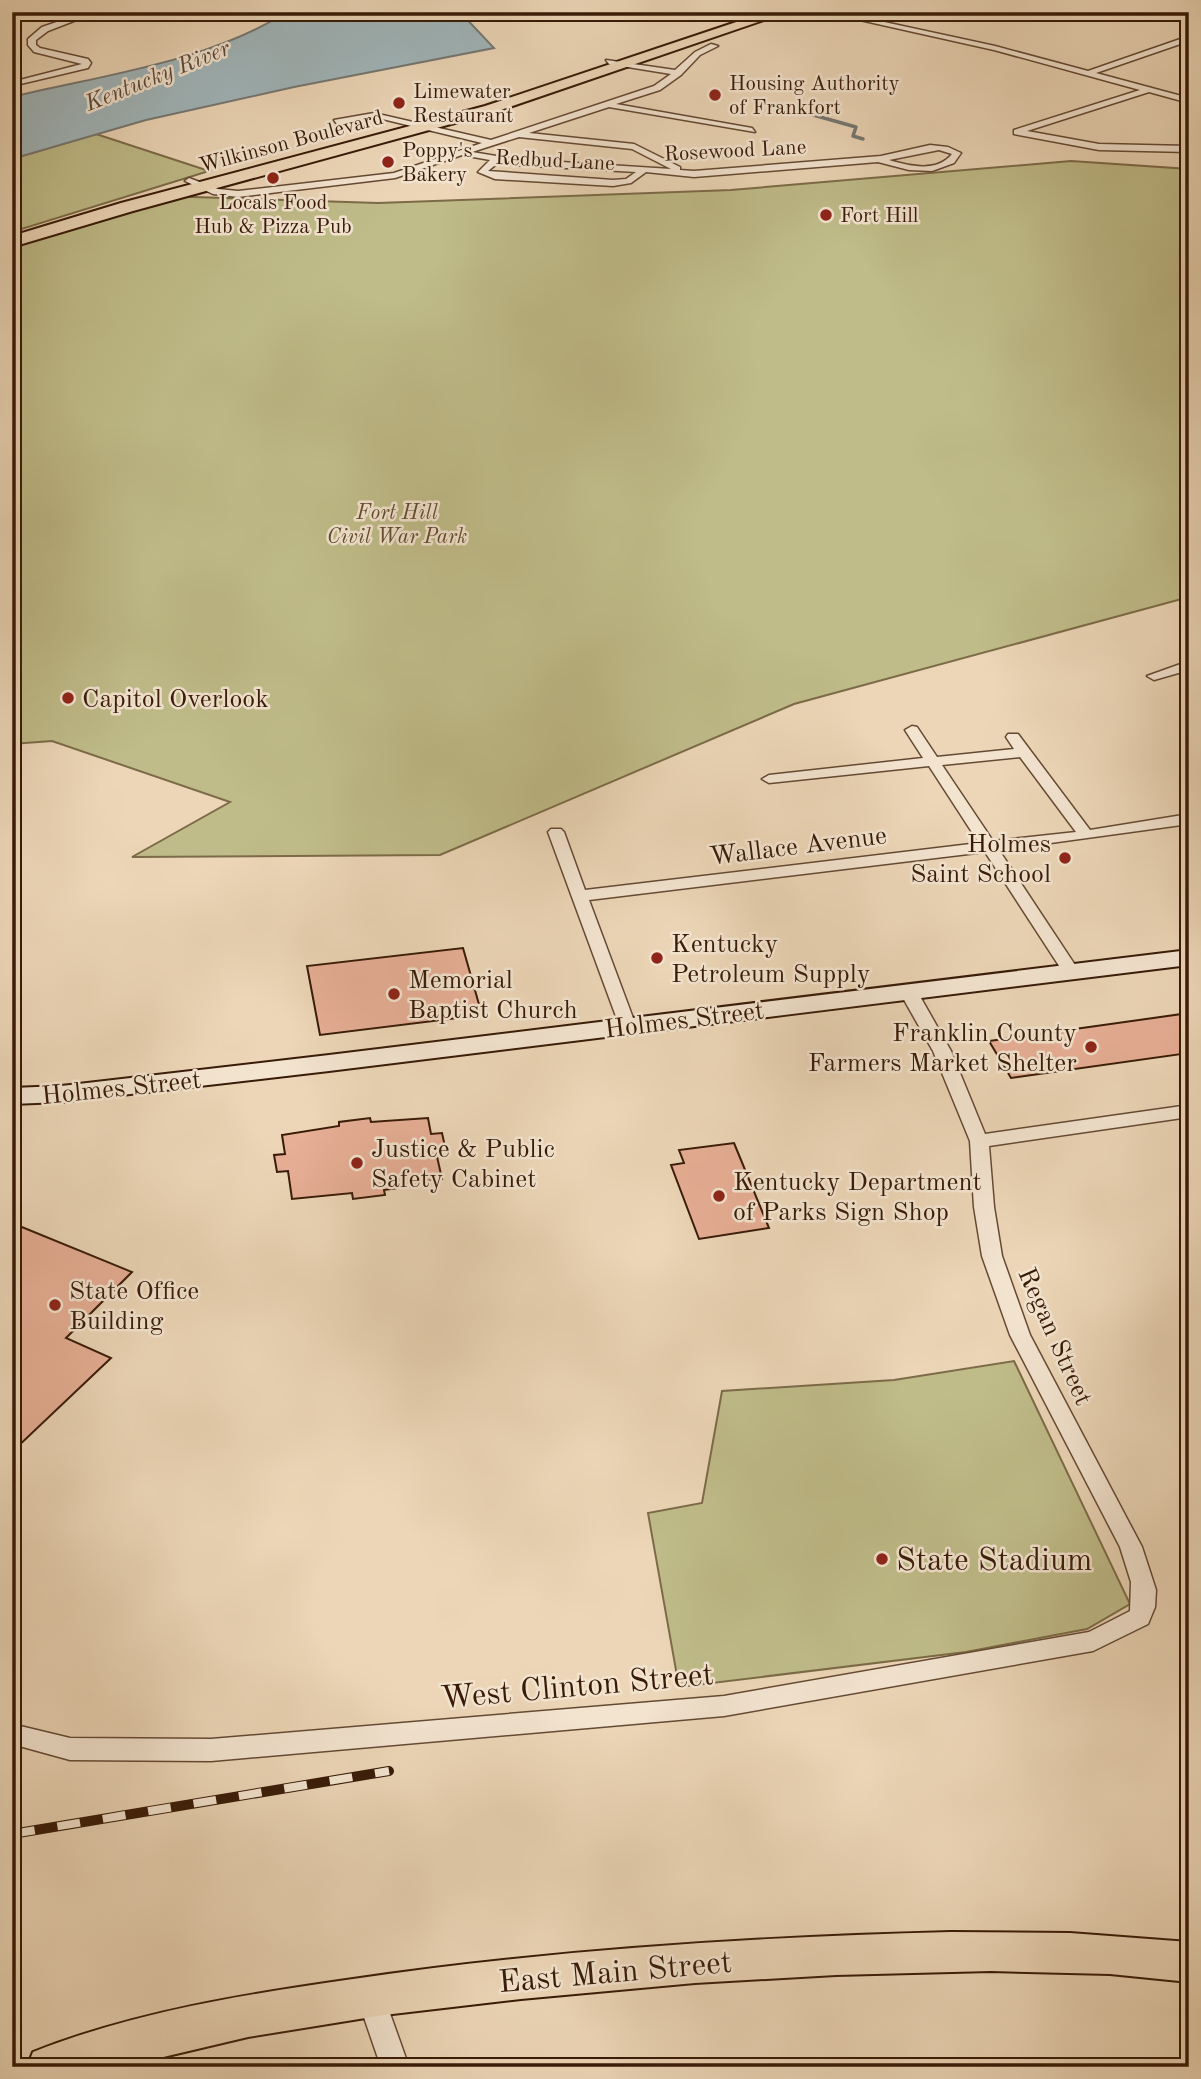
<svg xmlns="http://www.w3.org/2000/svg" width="1201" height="2079" viewBox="0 0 1201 2079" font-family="'Old Standard TT',serif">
<rect width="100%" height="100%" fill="#ecd6b7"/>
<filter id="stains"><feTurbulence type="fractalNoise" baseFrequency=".00286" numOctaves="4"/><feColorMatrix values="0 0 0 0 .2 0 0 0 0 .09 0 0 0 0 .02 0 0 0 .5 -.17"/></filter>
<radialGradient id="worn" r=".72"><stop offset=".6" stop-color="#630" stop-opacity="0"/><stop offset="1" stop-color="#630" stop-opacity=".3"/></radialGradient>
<g fill="#bfbc89" stroke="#7c6b48" stroke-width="2">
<polygon points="96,134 209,171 12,232 12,159"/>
<polygon points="1071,161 1189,169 1189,597 794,704 440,855 132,857 230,802 52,741 12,744 12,242 163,196 378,203 731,190"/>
<polygon points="1014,1361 1130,1604 1087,1629 966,1652 679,1687 648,1513 702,1503 722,1391 894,1380"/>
</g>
<path fill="#a0b6bb" stroke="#767873" stroke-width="2" d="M287 12H460L494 48 294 87 146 120 12 159V97C103 75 208 62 287 12Z"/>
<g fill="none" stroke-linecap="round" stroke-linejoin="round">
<polyline stroke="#767873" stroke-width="3.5" points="792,109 856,127 853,136 863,139"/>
</g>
<g fill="#e7af96" stroke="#381a07" stroke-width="2">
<polygon points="463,948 482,1015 320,1035 307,966"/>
<polygon points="1189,1013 1189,1053 1011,1078 989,1041"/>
<polygon points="370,1118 371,1122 428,1118 431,1134 442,1133 446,1151 436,1152 442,1179 411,1183 412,1186 384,1190 385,1195 353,1199 352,1193 292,1199 288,1171 277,1172 274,1155 285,1154 282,1135 339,1126 339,1122"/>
<polygon points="734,1143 769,1228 699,1239 671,1165 684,1163 679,1150"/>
<polygon points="12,1223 132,1272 66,1338 111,1358 12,1452"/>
</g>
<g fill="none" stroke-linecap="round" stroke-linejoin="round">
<defs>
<g id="street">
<polygon points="86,12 97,12 48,31 36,40 36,45 40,48 88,59 91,63 88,68 12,86 12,82 82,64 34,52 28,45 28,39 42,27"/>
<polygon points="697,12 705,12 706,13 702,15"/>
<polygon points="824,12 838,12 995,46 1088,71 1189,36 1189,41 1096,73 1189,98 1189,103 1149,92 1027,131 1099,144 1189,146 1189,152 1099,150 1014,134 1014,130 1140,90 994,50"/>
<path d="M711 44 718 46 700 55 681 75 660 90 616 104 752 128 755 132 609 107 529 133 634 144 680 167V170L694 171 881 156 930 145 948 147 961 153 954 163 932 171 909 170 878 162 694 177 646 172 631 183 613 186 495 179 478 172 490 160 462 155 395 178 238 197 213 194 185 181 189 178 218 189 238 191 394 173 482 143 374 117 337 124 334 120 374 113 491 140 654 86 671 74 609 64 606 60 675 70 695 52ZM519 137 632 149 671 169 514 159 472 152ZM939 150 952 154C937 173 909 166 889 160ZM499 162 514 165 636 172 626 179 613 180 488 171Z"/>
<polygon points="1189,661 1189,670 1154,680 1147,676"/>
<path d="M912 726 917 727 937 757 1014 749 1006 737 1008 734H1018L1090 830 1189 814V824L999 850 1079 971 1071 976 1065 975 985 852 589 900 636 1026 633 1030H621L548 832 551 829H561L564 832 585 890 979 843 929 766 769 783 762 779 769 775 923 758 905 730ZM1020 757 1076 832 993 841 942 765Z"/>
<polygon points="908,986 917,991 951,1051 985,1134 1189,1105 1189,1117 989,1146 994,1207 1002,1256 1030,1335 1142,1547 1156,1590 1155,1607 1148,1624 1093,1651 724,1716 211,1761 70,1760 12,1744 12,1724 70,1738 211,1739 724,1696 1089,1632 1130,1611 1131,1582 1120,1547 1010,1335 982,1256 974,1207 970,1141 933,1051 899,991"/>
<polygon points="371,1984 381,1988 409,2067 381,2067 357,1997 361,1988"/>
</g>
<polygon id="secondary" points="1189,950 1189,965 329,1071 61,1102 12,1104 12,1088 61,1086 329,1055"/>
<path id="primary" d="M951 1932 1070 1933 1189 1942V1982L1110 1974 991 1971 836 1975 695 1983 521 1999 384 2015 248 2037 121 2067H27L33 2052C134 2012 247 1994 353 1979 551 1950 751 1937 951 1932Z"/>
<polygon id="highway" points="766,12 787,12 495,112 133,211 12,247 12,236 121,203 485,106"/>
</defs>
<use href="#street" stroke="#654933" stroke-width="3"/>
<use href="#secondary" stroke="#381a07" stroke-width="4"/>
<use href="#primary" stroke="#381a07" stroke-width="4"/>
<use href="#highway" stroke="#381a07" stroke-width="4"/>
<use href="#street" fill="#f3e4d0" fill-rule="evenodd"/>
<use href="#secondary" fill="#f3e4d0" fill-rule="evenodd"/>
<use href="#primary" fill="#ecd6b7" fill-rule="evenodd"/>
<use href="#highway" fill="#ecd6b7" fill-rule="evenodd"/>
<defs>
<polyline id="rail" points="12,1834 389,1771"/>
</defs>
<use href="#rail" stroke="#381a07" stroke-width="10"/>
<use href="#rail" stroke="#f3e4d0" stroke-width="8" stroke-dasharray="23" stroke-linecap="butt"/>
</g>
<g fill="#8f2418" stroke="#f3e4d0" stroke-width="2.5">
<circle cx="715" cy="95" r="7"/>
<circle cx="399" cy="103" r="7"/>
<circle cx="388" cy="162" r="7"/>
<circle cx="273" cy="178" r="7"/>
<circle cx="826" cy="215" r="7"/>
<circle cx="68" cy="698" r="7"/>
<circle cx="1065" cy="858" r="7"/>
<circle cx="657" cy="958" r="7"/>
<circle cx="394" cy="994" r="7"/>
<circle cx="1091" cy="1047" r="7"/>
<circle cx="357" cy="1163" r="7"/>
<circle cx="719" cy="1196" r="7"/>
<circle cx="55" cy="1305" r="7"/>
<circle cx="882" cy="1559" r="7"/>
</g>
<g text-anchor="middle" stroke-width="5" stroke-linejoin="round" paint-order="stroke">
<g font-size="21" fill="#381a07" stroke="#f3e4d0" text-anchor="start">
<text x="729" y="90">Housing Authority<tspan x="729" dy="24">of Frankfort</tspan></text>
<text x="413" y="98">Limewater<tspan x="413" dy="24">Restaurant</tspan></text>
<text x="402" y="157">Poppy's<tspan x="402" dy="24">Bakery</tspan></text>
<text x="273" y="209" text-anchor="middle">Locals Food<tspan x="273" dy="24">Hub &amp; Pizza Pub</tspan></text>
<text x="840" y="222">Fort Hill</text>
</g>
<g font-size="21" fill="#381a07" stroke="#f3e4d0">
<text transform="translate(291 141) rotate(-15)" y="7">Wilkinson Boulevard</text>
<text transform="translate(735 150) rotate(-3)" y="7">Rosewood Lane</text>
<text transform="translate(555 160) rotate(3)" y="7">Redbud Lane</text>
</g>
<g font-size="21" font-style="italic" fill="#604b2e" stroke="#f3e4d0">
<text x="397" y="519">Fort Hill<tspan x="397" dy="24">Civil War Park</tspan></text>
</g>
<g font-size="23" font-style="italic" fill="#57493d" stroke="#f3e4d0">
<text transform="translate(157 75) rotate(-22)" y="8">Kentucky River</text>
</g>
<g font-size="26" fill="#381a07" stroke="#f3e4d0" text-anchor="start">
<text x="82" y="707">Capitol Overlook</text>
<text x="1051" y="852" text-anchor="end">Holmes<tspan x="1051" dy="30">Saint School</tspan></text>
<text x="671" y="952">Kentucky<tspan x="671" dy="30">Petroleum Supply</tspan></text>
<text x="408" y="988">Memorial<tspan x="408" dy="30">Baptist Church</tspan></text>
<text x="1077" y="1041" text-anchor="end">Franklin County<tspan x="1077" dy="30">Farmers Market Shelter</tspan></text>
<text x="371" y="1157">Justice &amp; Public<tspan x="371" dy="30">Safety Cabinet</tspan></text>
<text x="733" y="1190">Kentucky Department<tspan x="733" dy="30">of Parks Sign Shop</tspan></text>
<text x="69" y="1299">State Office<tspan x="69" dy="30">Building</tspan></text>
</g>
<g font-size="26" fill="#381a07" stroke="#f3e4d0">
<text transform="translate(798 845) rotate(-7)" y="9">Wallace Avenue</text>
<text transform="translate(684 1019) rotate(-7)" y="9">Holmes Street</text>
<text transform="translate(121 1087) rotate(-6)" y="9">Holmes Street</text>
<text transform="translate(1056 1336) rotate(66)" y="9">Regan Street</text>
</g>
<g font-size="32" fill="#381a07" stroke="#f3e4d0" text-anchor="start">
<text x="896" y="1570">State Stadium</text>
</g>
<g font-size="32" fill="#381a07" stroke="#f3e4d0">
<text transform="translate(577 1685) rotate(-5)" y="11">West Clinton Street</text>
<text transform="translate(615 1971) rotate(-5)" y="11">East Main Street</text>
</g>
</g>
<rect width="1201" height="2079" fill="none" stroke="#ecd6b7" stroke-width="42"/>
<rect x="14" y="14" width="1173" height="2051" fill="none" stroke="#381a07" stroke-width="3.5"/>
<rect x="21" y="21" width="1159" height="2037" fill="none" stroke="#381a07" stroke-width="2"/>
<rect width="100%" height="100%" filter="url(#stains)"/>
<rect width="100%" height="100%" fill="url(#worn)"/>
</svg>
